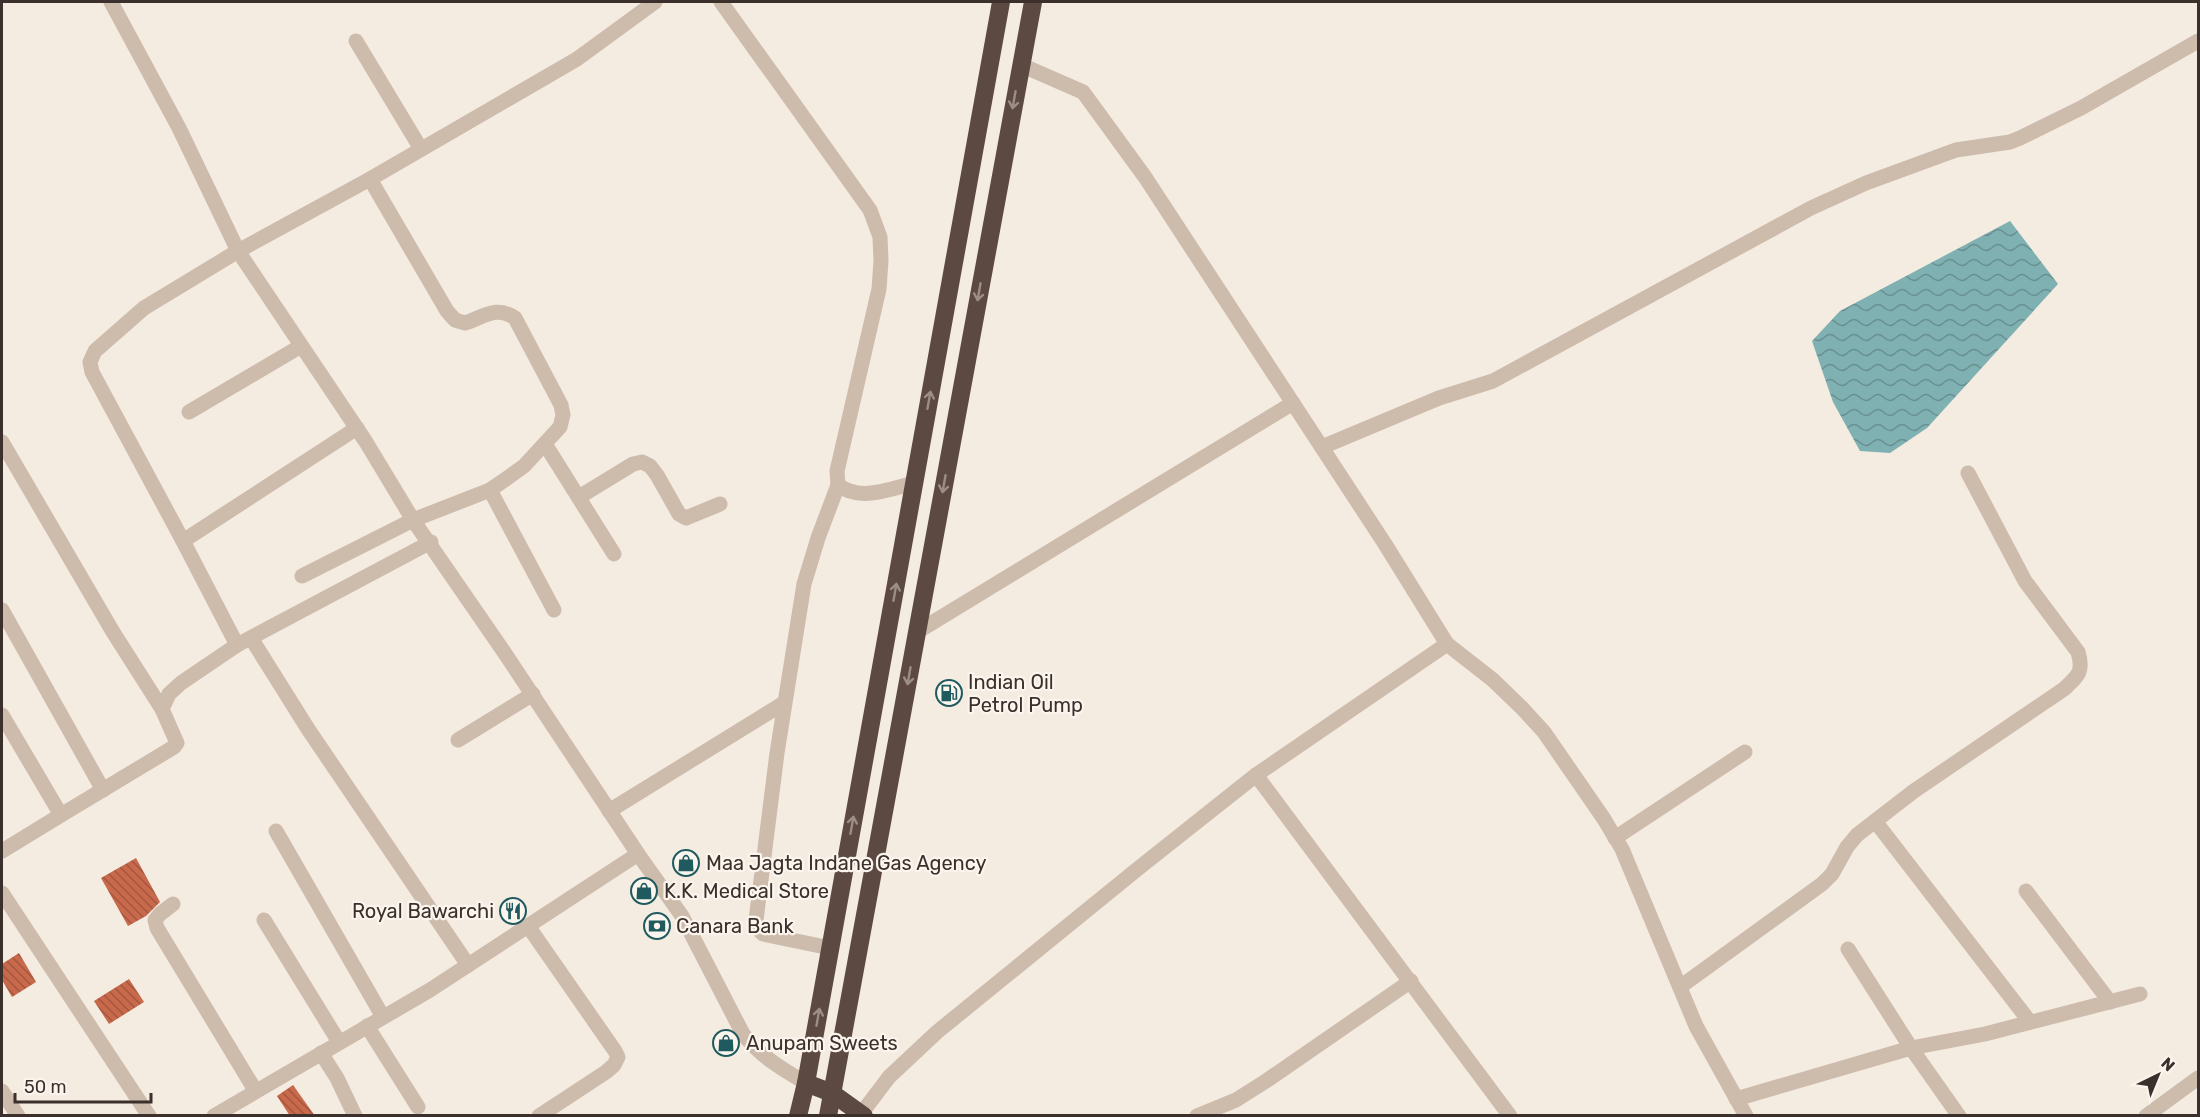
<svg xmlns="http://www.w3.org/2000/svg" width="2200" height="1117" viewBox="0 0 2200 1117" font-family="Rubik,sans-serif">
<defs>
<pattern id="water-waves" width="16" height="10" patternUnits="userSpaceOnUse" patternTransform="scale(1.5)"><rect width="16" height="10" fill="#7fb0b2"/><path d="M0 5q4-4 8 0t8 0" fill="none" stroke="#699091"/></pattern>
<pattern id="building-back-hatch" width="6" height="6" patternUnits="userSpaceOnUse" patternTransform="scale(1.5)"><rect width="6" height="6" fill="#c8694b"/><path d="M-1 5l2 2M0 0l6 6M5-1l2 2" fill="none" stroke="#a4573f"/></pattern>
</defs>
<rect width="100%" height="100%" fill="#f4ebe1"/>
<polygon fill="url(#water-waves)" points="2010,221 2058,284 1927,428 1890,453 1860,451 1833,402 1812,341 1840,311"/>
<g fill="url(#building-back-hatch)">
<polygon points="136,858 160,902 146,916 128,926 101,878"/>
<polygon points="19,953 36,982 12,997 2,980 2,964"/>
<polygon points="129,979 144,1002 109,1024 94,1001"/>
<polygon points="293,1085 315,1116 290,1116 277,1096"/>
</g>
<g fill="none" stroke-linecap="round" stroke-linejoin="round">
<g stroke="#cdbbac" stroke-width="15">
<path d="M111 2 179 128 238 251 366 442 413 520 504 652 638 854 682 916 743 1034C760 1056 782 1069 806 1083"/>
<path d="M721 2 870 210 880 237 881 261 879 289 837 471 838 485C860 502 890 489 914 483"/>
<polyline points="356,41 421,149"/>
<polyline points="1021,65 1083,92 1145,177 1385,544 1447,644 1493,680 1522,708 1544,732 1604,819 1622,849 1696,1026 1746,1116"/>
<polyline points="189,412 301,346"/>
<polyline points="2,442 113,632 162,709"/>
<polyline points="545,444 614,554"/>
<polyline points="1322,447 1439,398 1493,381 1811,208 1866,183 1956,150 2010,142 2020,138 2081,108 2198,41"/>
<polyline points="490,490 554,610"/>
<polyline points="579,497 633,464 642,462 650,466 657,475 679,514 686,518 720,504"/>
<polyline points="183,541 357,428"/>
<path d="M302 576 413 520 490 490 506 479 524 466 560 427 563 415 561 405 515 318C496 305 484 317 465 323L455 320 447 311 370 179"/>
<polyline points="2,610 103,790"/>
<polyline points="917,632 1293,403"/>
<polyline points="251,638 308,729 468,965"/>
<polyline points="237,645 183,541 92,372 90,362 95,351 144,308 238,251 370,179 577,59 655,2"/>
<polyline points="2,715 61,815 2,851"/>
<polyline points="458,740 533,694"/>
<polyline points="1256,775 1510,1116"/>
<polyline points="609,811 784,703"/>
<polyline points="61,815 174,747 177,743 162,709 169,694 181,683 237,645 431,542"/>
<polyline points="1875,821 2030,1022"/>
<polyline points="276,831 383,1017"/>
<polyline points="1615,838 1745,752"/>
<polyline points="2026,891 2110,1002"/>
<polyline points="2,893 149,1116"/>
<polyline points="173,904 160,914 155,920 157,928 255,1090"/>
<polyline points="264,920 339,1042"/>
<polyline points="528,926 615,1051 618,1057 614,1065 606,1072 539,1116"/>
<polyline points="830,948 763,934 757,928 756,920 777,753 804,584 818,538 838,485"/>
<polyline points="1848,949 1911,1048 1959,1116"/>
<path d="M1680 987 1822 884 1832 874 1847 847 1857 835 1914 791 2064 689C2078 676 2084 672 2078 652L2025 581 1968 473"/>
<polyline points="367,1026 418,1107"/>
<polyline points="321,1053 337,1078 355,1116"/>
<polyline points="2,1091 18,1116"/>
<polyline points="1736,1099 1911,1048 1985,1034 2140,994"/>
<polyline points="861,1114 889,1077 937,1032 1140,867 1256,775 1447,644"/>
<polyline points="214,1116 430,990 638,854"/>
<polyline points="1197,1116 1236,1100 1266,1081 1411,981"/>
<polyline points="2146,1116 2198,1078"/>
</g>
<g stroke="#5c4a42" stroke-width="18">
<polyline points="806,1083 832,1093 864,1116"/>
<polyline points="798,1116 806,1083 1001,2"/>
<polyline points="828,1116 1033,2"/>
</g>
</g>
<defs><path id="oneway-shaft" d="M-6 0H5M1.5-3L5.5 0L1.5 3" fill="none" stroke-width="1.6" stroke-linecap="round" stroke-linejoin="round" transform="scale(1.5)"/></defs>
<g stroke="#9c8e87">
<use href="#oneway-shaft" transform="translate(1014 100) rotate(100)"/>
<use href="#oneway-shaft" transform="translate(979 292) rotate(100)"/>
<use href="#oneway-shaft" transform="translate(929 400) rotate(-80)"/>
<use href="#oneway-shaft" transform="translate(944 484) rotate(100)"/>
<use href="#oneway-shaft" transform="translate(895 592) rotate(-80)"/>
<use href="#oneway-shaft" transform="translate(909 676) rotate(100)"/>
<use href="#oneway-shaft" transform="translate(852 825) rotate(-80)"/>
<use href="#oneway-shaft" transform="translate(818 1017) rotate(-80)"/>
</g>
<defs>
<symbol id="fuel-ring" viewBox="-11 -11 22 22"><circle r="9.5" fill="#fbf5ee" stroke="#1f5a5e" stroke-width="1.5"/><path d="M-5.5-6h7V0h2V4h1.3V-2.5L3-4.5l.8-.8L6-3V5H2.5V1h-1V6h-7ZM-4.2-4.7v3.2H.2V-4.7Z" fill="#1f5a5e"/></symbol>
<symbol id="shop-ring" viewBox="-11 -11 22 22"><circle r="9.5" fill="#fbf5ee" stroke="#1f5a5e" stroke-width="1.5"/><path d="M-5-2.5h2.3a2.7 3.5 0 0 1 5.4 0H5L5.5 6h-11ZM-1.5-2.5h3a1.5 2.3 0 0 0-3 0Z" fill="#1f5a5e"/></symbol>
<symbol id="restaurant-ring" viewBox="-11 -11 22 22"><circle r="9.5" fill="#fbf5ee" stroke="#1f5a5e" stroke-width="1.5"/><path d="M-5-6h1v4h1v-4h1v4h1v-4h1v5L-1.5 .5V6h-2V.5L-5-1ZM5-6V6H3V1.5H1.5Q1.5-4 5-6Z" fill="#1f5a5e"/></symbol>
<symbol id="bank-ring" viewBox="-11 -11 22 22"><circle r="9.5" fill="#fbf5ee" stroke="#1f5a5e" stroke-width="1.5"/><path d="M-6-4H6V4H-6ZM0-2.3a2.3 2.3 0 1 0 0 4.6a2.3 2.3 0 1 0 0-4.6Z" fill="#1f5a5e"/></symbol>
</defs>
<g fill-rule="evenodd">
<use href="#fuel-ring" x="934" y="678" width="30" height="30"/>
<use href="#shop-ring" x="671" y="848" width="30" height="30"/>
<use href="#shop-ring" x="629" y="876" width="30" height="30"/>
<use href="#restaurant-ring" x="498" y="896" width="30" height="30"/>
<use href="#bank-ring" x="642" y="911" width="30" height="30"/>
<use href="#shop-ring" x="711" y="1028" width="30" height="30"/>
</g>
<g text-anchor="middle" stroke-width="4.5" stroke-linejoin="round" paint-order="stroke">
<g font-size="20" fill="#3b302b" stroke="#fbf5ee" text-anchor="start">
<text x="968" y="689">Indian Oil<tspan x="968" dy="23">Petrol Pump</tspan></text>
<text x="706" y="870">Maa Jagta Indane Gas Agency</text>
<text x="664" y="898">K.K. Medical Store</text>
<text x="494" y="918" text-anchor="end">Royal Bawarchi</text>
<text x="676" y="933">Canara Bank</text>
<text x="746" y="1050">Anupam Sweets</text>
</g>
</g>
<rect width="2200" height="1117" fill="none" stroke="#3b302b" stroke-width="6"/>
<g transform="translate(2158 1075) rotate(43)" stroke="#fbf5ee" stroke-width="4.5" paint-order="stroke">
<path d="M0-4.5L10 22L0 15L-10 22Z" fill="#3b302b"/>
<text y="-9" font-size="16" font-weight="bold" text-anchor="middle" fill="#3b302b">N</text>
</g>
<path d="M15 1093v9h136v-9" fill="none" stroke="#3b302b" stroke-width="3"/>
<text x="24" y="1093" font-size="18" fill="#3b302b" stroke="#fbf5ee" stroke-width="4.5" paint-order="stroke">50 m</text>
</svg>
